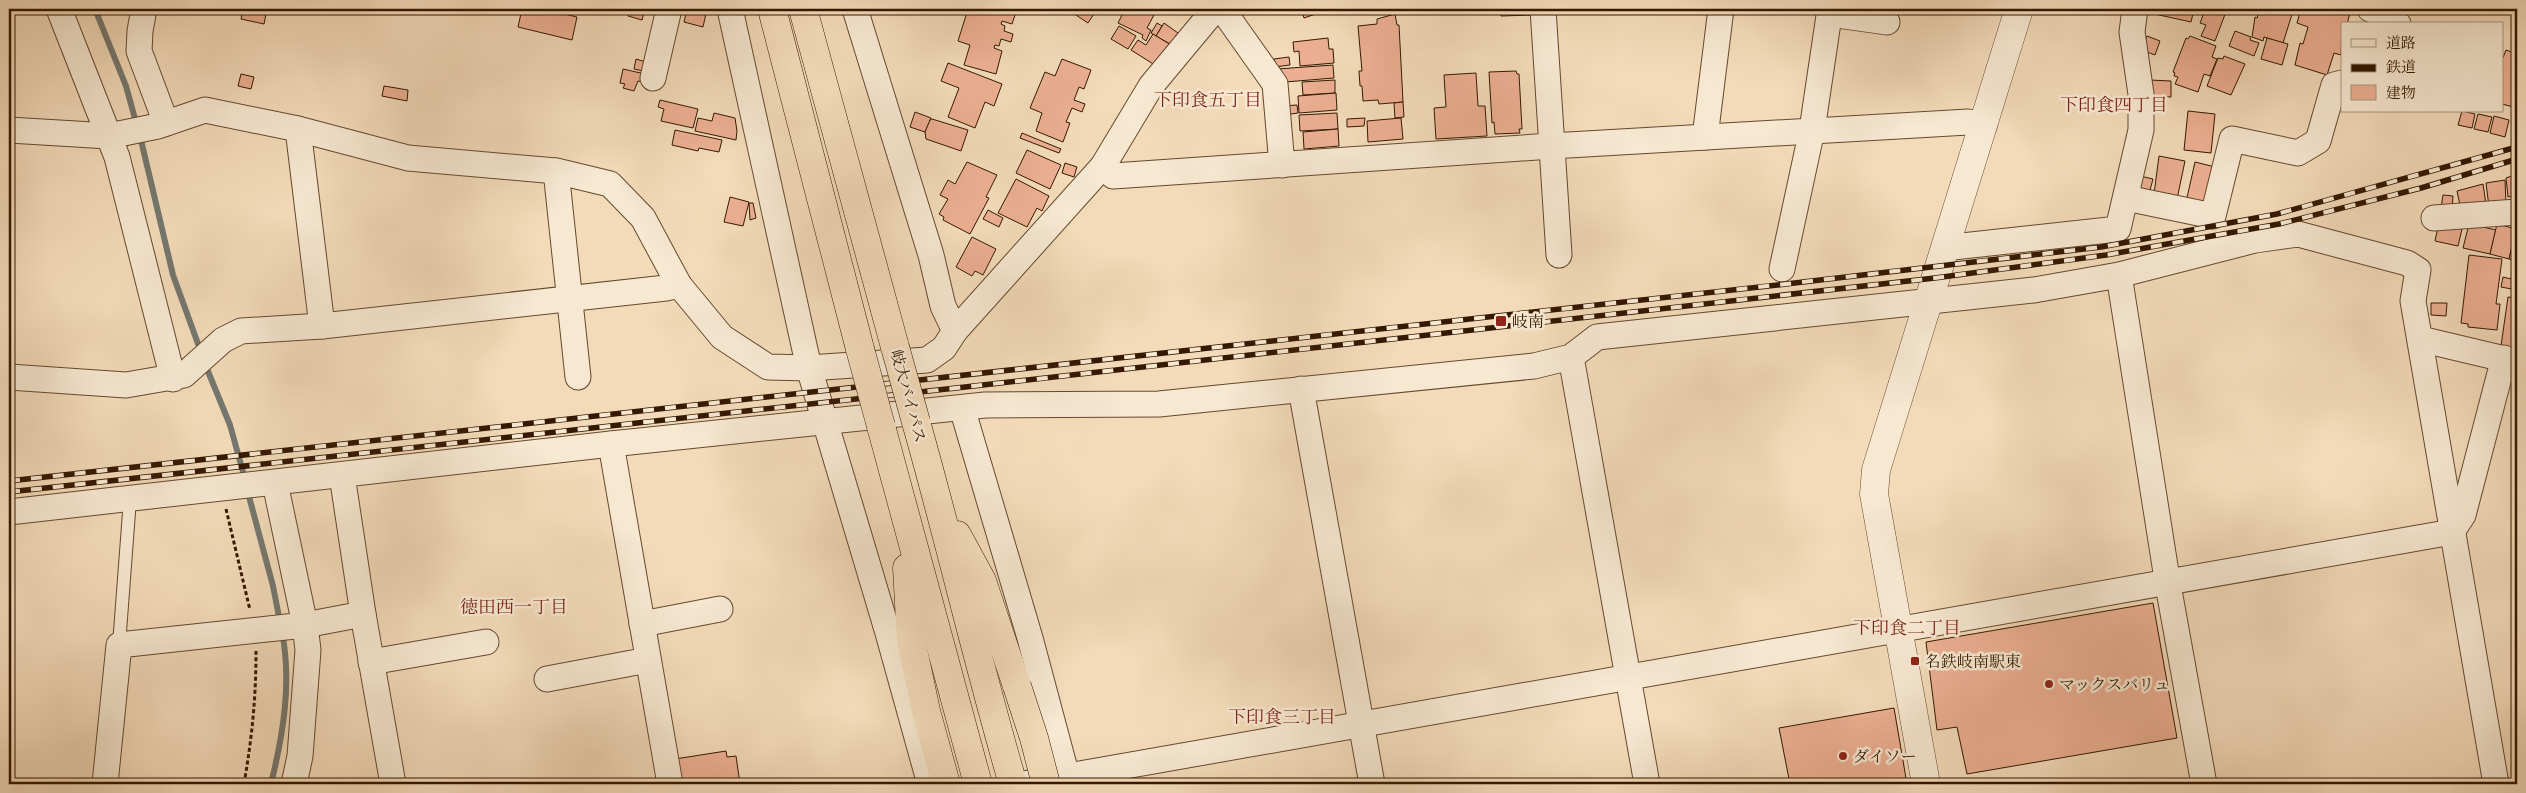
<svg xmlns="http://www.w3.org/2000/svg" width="2526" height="793" viewBox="0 0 2526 793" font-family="'IM FELL French Canon','Noto Serif JP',serif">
<rect width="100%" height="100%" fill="#f3dbb9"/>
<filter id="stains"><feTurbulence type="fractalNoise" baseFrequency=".004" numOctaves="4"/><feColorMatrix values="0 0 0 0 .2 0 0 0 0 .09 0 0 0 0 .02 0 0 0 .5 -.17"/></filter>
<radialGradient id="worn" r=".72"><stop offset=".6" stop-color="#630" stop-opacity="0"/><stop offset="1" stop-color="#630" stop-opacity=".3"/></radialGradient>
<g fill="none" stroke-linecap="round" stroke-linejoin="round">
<g stroke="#757870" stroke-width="6">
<polyline points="95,9 126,86 137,126"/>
<polyline points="140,136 173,275 201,352"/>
<polyline points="205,364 230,425 245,479"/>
<polyline points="247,489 273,586 280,622"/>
<path d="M271 784C283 735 292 683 282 632"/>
</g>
</g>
<g fill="#ecaf92" stroke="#341800">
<polygon points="243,9 267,9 264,24 241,19"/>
<polygon points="522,9 543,9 577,17 572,40 518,27"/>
<polygon points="630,9 645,9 642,20 628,16"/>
<polygon points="687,9 707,9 703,27 684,22"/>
<polygon points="968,9 1017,9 1012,24 1002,21 1001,24 1005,26 1004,31 1013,34 1011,42 1001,39 999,46 995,45 994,48 1002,51 996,74 964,65 970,45 958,41"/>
<polygon points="1067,9 1097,9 1088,23"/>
<polygon points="1125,9 1146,9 1155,13 1147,28 1151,30 1146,41 1142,38 1143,35 1118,23"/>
<polygon points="1301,9 1330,9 1304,18"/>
<polygon points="1500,9 1530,9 1531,15 1501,16"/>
<polygon points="2150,9 2194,9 2191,22 2150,13"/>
<polygon points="2209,9 2227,9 2215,41 2201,36 2206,25 2200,23 2205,10 2208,11"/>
<polygon points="2260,9 2284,9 2293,11 2283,43 2264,37 2263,41 2252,37 2255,17 2257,18"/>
<polygon points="2301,9 2316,11 2317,9 2335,9 2350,13 2347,24 2342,24 2341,55 2334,53 2327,75 2295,65 2300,43 2303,44 2308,27 2297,23"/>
<polygon points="1395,14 1397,25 1399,25 1403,102 1379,104 1378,100 1363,101 1362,86 1360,86 1359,71 1362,71 1358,26 1377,24 1377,19"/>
<polygon points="1157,23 1162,26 1156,36 1151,33"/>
<polygon points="1164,23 1178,33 1170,44 1156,36"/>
<polygon points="1119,26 1136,36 1128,49 1111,39"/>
<polygon points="2235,31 2251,37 2250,40 2259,43 2254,56 2229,46"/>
<polygon points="1153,34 1171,45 1158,67 1131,50 1138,40 1146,45"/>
<polygon points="2147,36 2160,41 2155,55 2142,50"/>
<polygon points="2190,36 2216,46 2212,57 2217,59 2210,76 2204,74 2198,92 2175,84 2178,77 2174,76 2175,73 2173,72 2186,38 2188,39"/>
<polygon points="1328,38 1329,49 1333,49 1334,63 1300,66 1299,51 1294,52 1293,42"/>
<polygon points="2267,38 2288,44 2282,65 2261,59"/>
<polygon points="2506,50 2517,54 2517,108 2502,104 2502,60"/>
<polygon points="2224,56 2245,64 2231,95 2207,86 2218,58 2223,59"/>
<polygon points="1289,57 1290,65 1275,67 1274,59"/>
<polygon points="636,59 649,63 647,72 634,69"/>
<polygon points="1062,59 1091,70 1084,89 1079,87 1074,100 1085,104 1082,112 1072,108 1066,122 1070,123 1063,142 1036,131 1042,113 1030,108 1045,72 1055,76"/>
<polygon points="948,63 1002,84 994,106 985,102 975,128 948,117 959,88 941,81"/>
<polygon points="1333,65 1334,78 1285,82 1277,69"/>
<polygon points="623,69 645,74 643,82 638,81 634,91 623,88 625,84 620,83"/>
<polygon points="1516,71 1517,74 1519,74 1522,129 1519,129 1520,133 1495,134 1494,122 1492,123 1489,72"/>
<polygon points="1476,73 1478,106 1485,106 1487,136 1436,139 1434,108 1446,107 1444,75"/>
<polygon points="241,74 254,77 251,89 238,86"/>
<polygon points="1335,80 1335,93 1303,95 1302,82"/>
<polygon points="2150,80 2171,81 2171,97 2149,96"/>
<polygon points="384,86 408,90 407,101 382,96"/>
<polygon points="1336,93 1337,110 1299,113 1298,96"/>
<polygon points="660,100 698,109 693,128 661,121 664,109 658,107"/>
<polygon points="1403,102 1404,117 1395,118 1394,103"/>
<polygon points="1297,105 1298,113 1284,115 1283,106"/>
<polygon points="2188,111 2215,114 2211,153 2184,150"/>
<polygon points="2462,111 2475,114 2472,128 2458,125"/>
<polygon points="915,112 931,118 925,132 910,127"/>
<polygon points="714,113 735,118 737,131 736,140 695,131 698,118 712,121"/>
<polygon points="1337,113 1338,129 1300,131 1299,115"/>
<polygon points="2478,114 2492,117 2488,132 2474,129"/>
<polygon points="2494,116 2509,120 2505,137 2490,133"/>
<polygon points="1365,118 1364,126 1347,127 1347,119"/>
<polygon points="1401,118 1403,139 1368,142 1367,121"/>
<polygon points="932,119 968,130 961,151 926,139 925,132 930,120"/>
<polygon points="1338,129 1339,146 1304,149 1303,132"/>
<polygon points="675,130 722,140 719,152 699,148 698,151 672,145"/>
<polygon points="1022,133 1061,149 1059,153 1020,138"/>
<polygon points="1027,150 1061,165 1050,189 1016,173"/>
<polygon points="2159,156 2185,161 2177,199 2154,194"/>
<polygon points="967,162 997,175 986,197 989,198 970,234 943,220 944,217 939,214 948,199 940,195 948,180 955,184"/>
<polygon points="2195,162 2215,167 2206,206 2186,202"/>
<polygon points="1065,163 1077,167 1074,177 1062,173"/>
<polygon points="2517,174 2517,195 2508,197 2506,178"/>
<polygon points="2140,176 2153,179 2149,194 2137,191"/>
<polygon points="1016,179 1049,196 1042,211 1037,208 1027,227 998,213"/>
<polygon points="2505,180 2506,205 2489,207 2486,183"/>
<polygon points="2483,184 2486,204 2461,210 2457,191"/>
<polygon points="2443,195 2453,196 2452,209 2441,208"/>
<polygon points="730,197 749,202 743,226 724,222"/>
<polygon points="749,203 753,203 756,218 750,220"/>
<polygon points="988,210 1003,218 999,227 983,219"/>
<polygon points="2469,224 2496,230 2490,254 2463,248"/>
<polygon points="2497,224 2516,229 2509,259 2490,254"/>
<polygon points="2442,225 2462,229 2458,246 2435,241 2438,227"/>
<polygon points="2517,225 2517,261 2509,259"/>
<polygon points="972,237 996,249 983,275 975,271 972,276 956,267"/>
<polygon points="2469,255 2502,259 2496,304 2500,304 2497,330 2468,327 2468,324 2461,323"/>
<polygon points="2514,263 2517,264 2517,290 2501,287 2503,277 2511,279"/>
<polygon points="2508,297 2517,298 2516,348 2501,346"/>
<polygon points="2431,303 2447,303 2446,316 2431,315"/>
<polygon points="2153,603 2177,738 1967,774 1957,727 1937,730 1926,642"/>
<polygon points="1894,708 1907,784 1790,784 1779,728"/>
<polygon points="726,751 727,757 736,756 740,784 679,784 675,759"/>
</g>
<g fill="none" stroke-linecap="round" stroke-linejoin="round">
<defs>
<polyline id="service" points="119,645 130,499"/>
<g id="minor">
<polyline points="59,9 117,157 173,379"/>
<polyline points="144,9 140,31 139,51 166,123"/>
<polyline points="730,9 809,368 888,633 930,784"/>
<polyline points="855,9 931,255 943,306 955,331"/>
<polyline points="1222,9 1275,84 1282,165"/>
<polyline points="1543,9 1559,255"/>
<polyline points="2370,9 2387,15 2398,24"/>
<polyline points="1830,14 1887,22"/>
<polyline points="653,78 669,9"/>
<polyline points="298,129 322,326"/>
<polyline points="9,130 109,136 158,126 205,110 298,129 408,158 556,171 610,184 643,218 679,285 722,337 768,367 809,368 927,360 944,348 955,331 1103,166 1151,86 1215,9"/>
<polyline points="1705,137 1721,9"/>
<polyline points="1103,166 1113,176 1551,146 1968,122 1984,126"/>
<polyline points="556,171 578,377"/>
<polyline points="2126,198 2213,216 2232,139 2298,153 2318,141 2334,85 2342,83"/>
<polyline points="2434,218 2517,212"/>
<polyline points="1944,248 2118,229 2141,130 2141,94 2132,32 2135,9"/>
<polyline points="1782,269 1812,130 1830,9"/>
<polyline points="2119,275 2168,585 2204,784"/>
<polyline points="2420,339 2517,362"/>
<polyline points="1571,357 1647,784"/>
<polyline points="9,377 126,385 184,375 223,340 241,331 322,326 666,288 679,285"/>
<polyline points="1301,389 1372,784"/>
<polyline points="962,408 1030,638 1069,784"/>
<polyline points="611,444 670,784"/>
<polyline points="342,475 363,614 393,784"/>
<polyline points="275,483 305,625 308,650 300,756 294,784"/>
<polyline points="9,512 611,444 985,405 1159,404 1534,366 1571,357 1597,337 2034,290 2119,275 2255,240 2298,234 2407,263 2418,270 2413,301 2496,784"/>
<polyline points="642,624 720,609"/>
<polyline points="371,662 486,642"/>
<polyline points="547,679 648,660"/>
<polyline points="105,784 119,645 305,625 363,614"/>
<path d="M1023 784C1499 700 1976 620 2452 532L2463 515 2504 358"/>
</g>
<polyline id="tertiary" points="1926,784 1874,494 1876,470 2019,9"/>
<g id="trunk">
<polyline points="772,9 860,349"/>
<polyline points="803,9 895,347"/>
<path d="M916 422C950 542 978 664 1013 784"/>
<polyline points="881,426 978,784"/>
<polyline points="957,535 982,581 1017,686"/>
<polyline points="907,568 911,640 926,711 946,784"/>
</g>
</defs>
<use href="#service" stroke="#64492e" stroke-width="14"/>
<use href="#minor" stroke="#64492e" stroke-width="27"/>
<use href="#tertiary" stroke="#64492e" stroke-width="29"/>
<use href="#trunk" stroke="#341800" stroke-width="29"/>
<g stroke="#341800" stroke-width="3" stroke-dasharray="4 2.5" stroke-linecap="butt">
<polyline points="226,509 250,610"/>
<path d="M244 784C252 737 256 699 256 651"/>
</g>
<use href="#service" stroke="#f7e8d2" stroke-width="12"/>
<use href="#minor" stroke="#f7e8d2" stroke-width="25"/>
<use href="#tertiary" stroke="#f7e8d2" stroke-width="28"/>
<use href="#trunk" stroke="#f3dbb9" stroke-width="28"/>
<defs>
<g id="rail">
<polyline points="9,481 1786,284 2101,247 2277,214 2517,147"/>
<polyline points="9,492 965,387 1935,278 2106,255 2279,224 2421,188 2517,159"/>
</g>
</defs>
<use href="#rail" stroke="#341800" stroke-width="5.5"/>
<use href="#rail" stroke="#f7e8d2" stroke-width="4" stroke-dasharray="11" stroke-linecap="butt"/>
<defs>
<g id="trunk-bridge">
<polyline points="895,347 916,422"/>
<polyline points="860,349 881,426"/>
<polyline points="1017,686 1034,738 1046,784"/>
</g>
</defs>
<use href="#trunk-bridge" stroke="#341800" stroke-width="29" stroke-linecap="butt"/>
<use href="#trunk-bridge" stroke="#f3dbb9" stroke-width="28"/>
</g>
<g fill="#8f2418" stroke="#f7e8d2" stroke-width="2">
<rect x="1495" y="315" width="12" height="12" rx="2.5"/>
<rect x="1910" y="656" width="10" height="10" rx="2.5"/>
<circle cx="2049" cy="684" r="5"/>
<circle cx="1843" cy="756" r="5"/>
</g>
<g text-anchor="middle" stroke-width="5" stroke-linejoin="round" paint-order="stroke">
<g font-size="16" fill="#341800" stroke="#f7e8d2" text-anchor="start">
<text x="1512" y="327">岐南</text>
<text x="1925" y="667">名鉄岐南駅東</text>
<text x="2059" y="690">マックスバリュ</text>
<text x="1853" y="762">ダイソー</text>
</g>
<g font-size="16" fill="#341800" stroke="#f7e8d2">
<text transform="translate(909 396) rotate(75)" y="6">岐大バイパス</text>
</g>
<g font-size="18" fill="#7a1f14" stroke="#f7e8d2">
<text x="1208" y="106">下印食五丁目</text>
<text x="2114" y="111">下印食四丁目</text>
<text x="514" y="613">徳田西一丁目</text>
<text x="1907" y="634">下印食二丁目</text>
<text x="1282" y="723">下印食三丁目</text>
</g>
</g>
<rect width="2526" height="793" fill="none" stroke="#f3dbb9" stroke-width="30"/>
<rect x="10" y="10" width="2506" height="773" fill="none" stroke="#341800" stroke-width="2.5"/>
<rect x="15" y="15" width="2496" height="763" fill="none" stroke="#341800"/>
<rect x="2341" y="22" width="162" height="90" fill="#f7e8d2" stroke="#a9957e"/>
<rect x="2351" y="39" width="25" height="8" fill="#f7e8d2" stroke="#a9957e"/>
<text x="2386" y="48" font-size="15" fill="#341800">道路</text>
<rect x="2351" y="64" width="25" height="8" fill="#341800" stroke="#a9957e"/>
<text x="2386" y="72" font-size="15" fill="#341800">鉄道</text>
<rect x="2351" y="85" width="25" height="15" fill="#ecaf92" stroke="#a9957e"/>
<text x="2386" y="98" font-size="15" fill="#341800">建物</text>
<rect width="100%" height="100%" filter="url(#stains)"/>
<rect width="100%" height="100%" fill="url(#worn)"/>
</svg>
